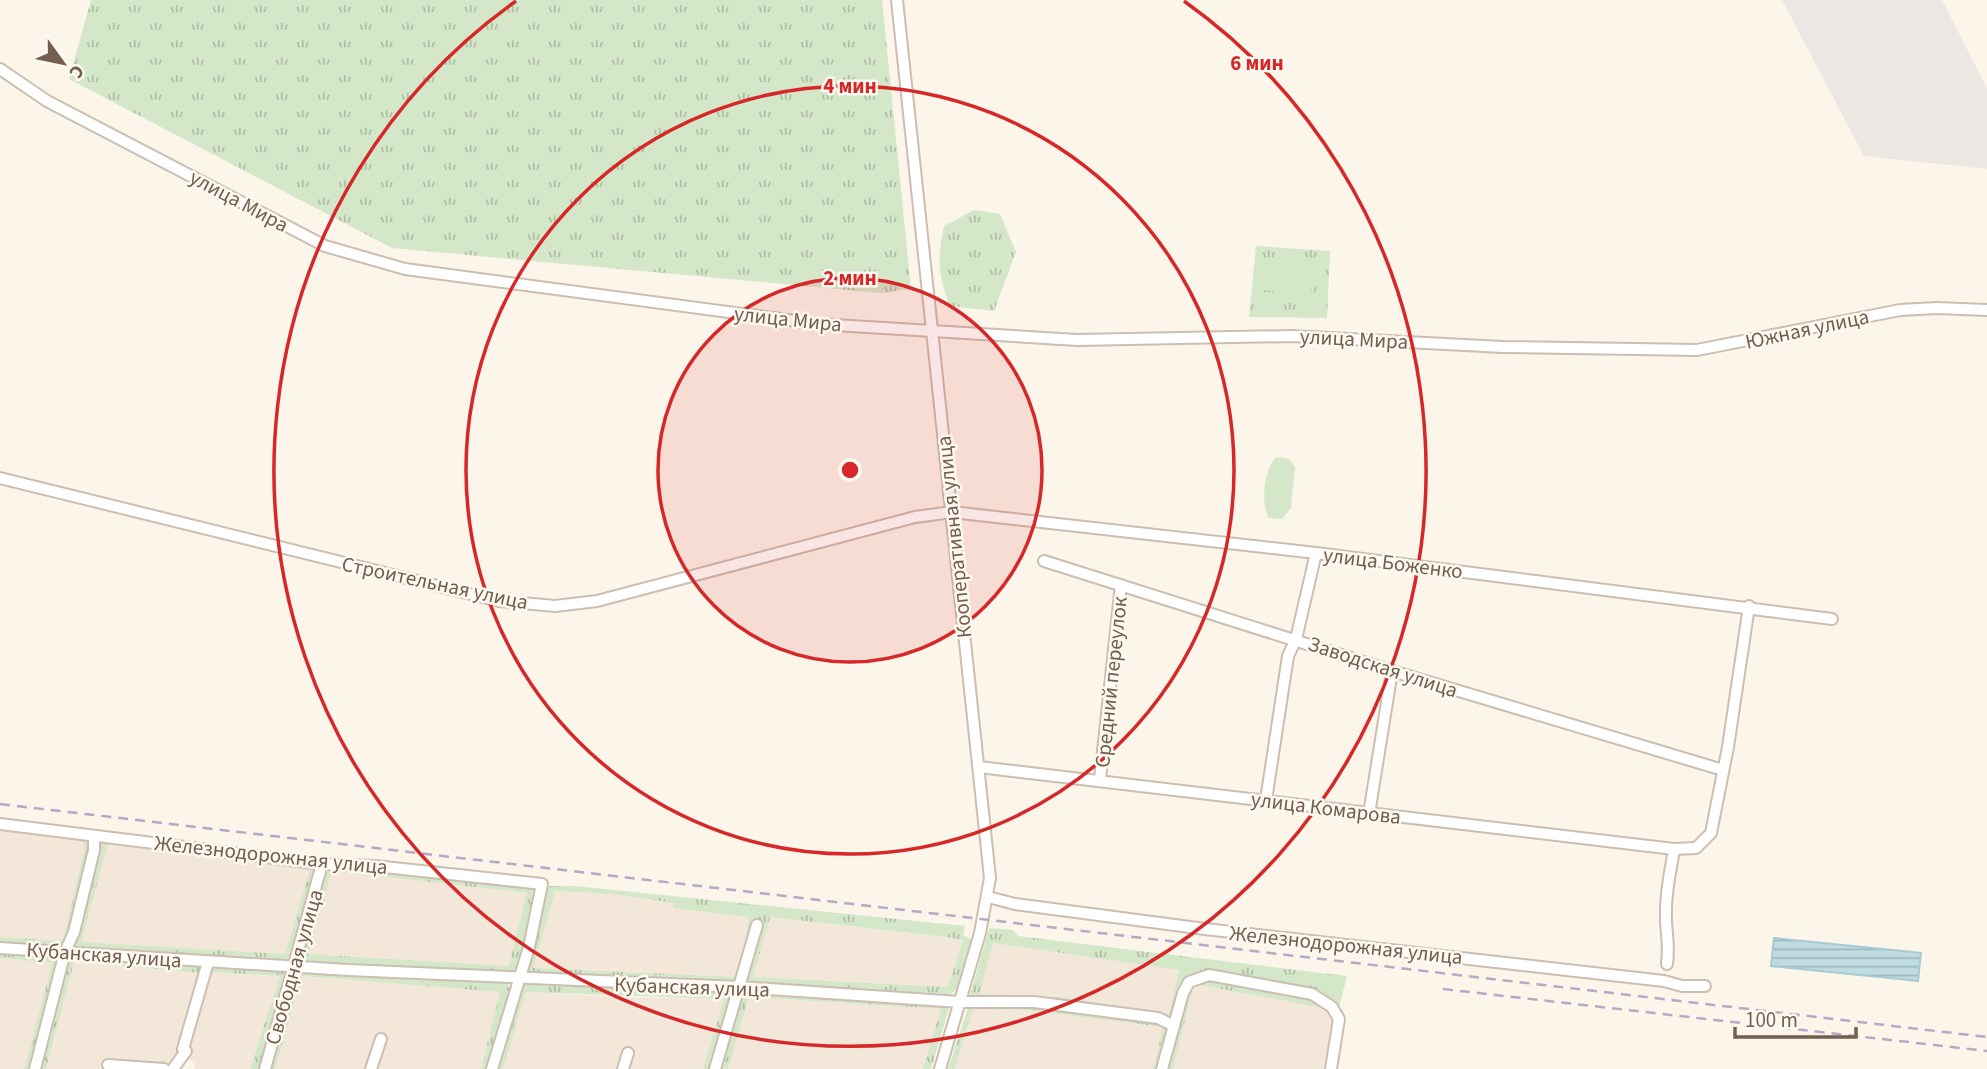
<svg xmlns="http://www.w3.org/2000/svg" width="1987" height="1069" viewBox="0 0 1987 1069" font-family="'Source Sans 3',sans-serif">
<defs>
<pattern id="grass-tufts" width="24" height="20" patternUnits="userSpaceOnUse" patternTransform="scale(1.75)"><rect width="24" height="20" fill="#d4e7c9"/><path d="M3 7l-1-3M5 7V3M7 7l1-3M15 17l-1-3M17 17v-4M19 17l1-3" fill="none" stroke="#b0bea6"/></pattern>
<pattern id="water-rules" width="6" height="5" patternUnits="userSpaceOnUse" patternTransform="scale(1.75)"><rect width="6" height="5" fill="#c0dce3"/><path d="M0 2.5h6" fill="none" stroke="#a0b6ba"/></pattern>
</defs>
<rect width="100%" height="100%" fill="#fbf5ea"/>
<g fill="#f2e7d9">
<polygon points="0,830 81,840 85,846 63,942 0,937"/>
<polygon points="107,843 311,869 285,954 80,942"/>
<polygon points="331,871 528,893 509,966 307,954"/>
<polygon points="554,891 613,894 674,903 673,908 750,917 739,977 532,968"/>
<polygon points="770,917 946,937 963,940 948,987 752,977"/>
<polygon points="993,943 1179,970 1169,1014 1059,997 978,994"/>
<polygon points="0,958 52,963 24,1069 0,1069"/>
<polygon points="74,962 201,973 176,1063 104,1059 103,1069 46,1069"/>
<polygon points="210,972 280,976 250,1069 194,1069 195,1064 190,1059 188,1055"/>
<polygon points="302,976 500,992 481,1069 275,1069"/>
<polygon points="1194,984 1324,1008 1335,1017 1327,1069 1173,1069"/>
<polygon points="526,992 621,997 725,999 703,1069 503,1069"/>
<polygon points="749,997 942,1009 923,1069 728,1069"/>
<polygon points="973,1009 1026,1010 1163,1027 1153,1069 955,1069"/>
</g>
<polygon fill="#ece7e2" points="1782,0 1942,0 1987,89 1987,169 1864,156"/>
<g fill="url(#grass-tufts)" fill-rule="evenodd">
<polygon points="91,0 882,0 911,289 880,293 392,248 69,79"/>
<path d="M974 210 1000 214 1016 252 994 311 950 306C938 277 937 256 944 226Z"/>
<polygon points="1256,246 1330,251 1327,318 1249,317"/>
<polygon points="0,826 88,838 89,855 66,946 59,949 0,945 0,937 63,941 85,846 81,840 0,830"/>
<path d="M97 840 311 865 316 870 292 963 77 948 74 945ZM108 843 310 869 285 954 81 942Z"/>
<path d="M333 865 529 888 535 893 536 903 516 975 296 963 324 868ZM332 871 527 893 509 966 308 954Z"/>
<path d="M550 886H575L965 926 963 935 971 939 956 990 950 994 525 973 543 889ZM555 891 613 894 673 903V908L749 917 739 977 533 968ZM770 917 946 937 963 940 948 987 753 977Z"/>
<path d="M989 928 1013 930 1018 936 1347 976 1338 1011 1316 994 1192 975 1168 1019 979 998 970 996ZM993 943 1179 970 1169 1014 1059 997 979 994Z"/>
<polygon points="0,951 52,955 58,962 31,1069 24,1069 52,963 0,958"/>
<polygon points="71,955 205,964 176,1064 170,1066 103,1059 176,1063 201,973 74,962 46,1069 37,1069 67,956"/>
<polygon points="214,965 288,970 260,1069 250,1069 280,976 210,972"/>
<polygon points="296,970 508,983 510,995 487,1069 481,1069 500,992 302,976 275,1069 268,1069"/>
<path d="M1203 978C1239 984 1314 986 1335 1017L1324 1008 1194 984 1173 1069H1165L1189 986Z"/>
<polygon points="523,983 727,991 732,993 712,1069 703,1069 724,999 526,992 503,1069 494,1069"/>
<polygon points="744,992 946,1003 949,1008 931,1069 923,1069 941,1009 749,997 728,1069 717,1069"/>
<polygon points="1020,1003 1139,1017 1167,1026 1169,1033 1159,1069 1153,1069 1163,1027 1026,1010 973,1009 955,1069 948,1069 968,1008"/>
</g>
<g fill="#d4e7c9">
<polygon points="1265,262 1314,266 1311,294 1263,290"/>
<path d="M1276 457 1289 459 1295 467 1291 508 1282 519 1269 518C1260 502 1264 471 1276 457Z"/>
</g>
<polygon fill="url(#water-rules)" stroke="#a7cad4" stroke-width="2" points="1774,938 1921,953 1918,981 1771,966"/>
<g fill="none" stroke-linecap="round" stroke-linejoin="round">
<defs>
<g id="minor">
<polyline points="897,0 990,878 980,933 940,1069"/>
<polyline points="0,69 47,101 325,246 405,269 818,324 1077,340 1291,336 1503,347 1697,350 1900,310 1937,308 1987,310"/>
<polyline points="0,478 499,601 555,606 597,601 915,517 952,512 1316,553 1832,619"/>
<polyline points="1044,561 1392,671 1723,770"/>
<polyline points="979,767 1674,849 1696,848 1711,833 1728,747 1749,606"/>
<polyline points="1100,779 1121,585"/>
<polyline points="1266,800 1288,656 1296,639 1316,553"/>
<polyline points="1369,814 1392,671"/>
<polyline points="0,824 322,864 375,866 542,884 529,947 492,1069"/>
<polyline points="988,897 1015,904 1205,929 1664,981 1682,986 1705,986"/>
<polyline points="0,948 348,970 739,987 960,1002 1034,1002 1158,1018 1174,1026"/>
<path d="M1667 964C1670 943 1665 930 1666 910 1666 889 1671 869 1674 849"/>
<polyline points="108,1065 164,1069"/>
<polyline points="35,1069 65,952 74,932 94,850 94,836"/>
<polyline points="173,1069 186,1051 183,1049 208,962"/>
<polyline points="265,1069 322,864"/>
<polyline points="371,1069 381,1039"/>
<polyline points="623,1069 628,1053"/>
<polyline points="715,1069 757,925"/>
<polyline points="1162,1069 1183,993 1189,982 1209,975 1312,994 1332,1007 1339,1019 1331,1069"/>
</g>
</defs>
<use href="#minor" stroke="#ccbeb0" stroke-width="14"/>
<use href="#minor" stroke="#fff" stroke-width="10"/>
<g stroke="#b9a8c4" stroke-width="2.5" stroke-dasharray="10 7" stroke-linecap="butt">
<polyline points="0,804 1987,1037"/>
<polyline points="1443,989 1987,1051"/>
</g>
</g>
<circle cx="850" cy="470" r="192" fill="#d62828" fill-opacity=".12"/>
<g fill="none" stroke="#d62828" stroke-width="3.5">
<circle cx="850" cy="470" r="192"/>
<circle cx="850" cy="470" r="384"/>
<path d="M1184 1A576 576 0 1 1 516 1"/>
</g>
<g text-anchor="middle" stroke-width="5" stroke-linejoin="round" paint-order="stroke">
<g font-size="21" fill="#735e4f" stroke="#fdf9f0">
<text transform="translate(239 201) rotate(28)" y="7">улица Мира</text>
<text transform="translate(788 319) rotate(6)" y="7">улица Мира</text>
<text transform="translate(1807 329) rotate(-12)" y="7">Южная улица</text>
<text transform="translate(1354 339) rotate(3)" y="7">улица Мира</text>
<text transform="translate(954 537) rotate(-96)" y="7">Кооперативная улица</text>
<text transform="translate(1393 563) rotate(7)" y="7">улица Боженко</text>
<text transform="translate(435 583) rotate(12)" y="7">Строительная улица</text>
<text transform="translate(1383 667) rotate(18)" y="7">Заводская улица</text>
<text transform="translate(1111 682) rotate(-84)" y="7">Средний переулок</text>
<text transform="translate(1326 808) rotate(7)" y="7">улица Комарова</text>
<text transform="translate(271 855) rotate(6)" y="7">Железнодорожная улица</text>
<text transform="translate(1346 945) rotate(6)" y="7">Железнодорожная улица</text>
<text transform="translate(104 955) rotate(4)" y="7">Кубанская улица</text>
<text transform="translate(294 967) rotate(-74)" y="7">Свободная улица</text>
<text transform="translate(692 987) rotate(2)" y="7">Кубанская улица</text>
</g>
</g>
<circle cx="850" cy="470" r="10" fill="#d62828" stroke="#fdf9f0" stroke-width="3.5"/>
<g font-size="21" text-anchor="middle" font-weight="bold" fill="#d62828" stroke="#fdf9f0" stroke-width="5" stroke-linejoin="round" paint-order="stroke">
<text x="1257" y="70">6 мин</text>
<text x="850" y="93">4 мин</text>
<text x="850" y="285">2 мин</text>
</g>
<g transform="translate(63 63) rotate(123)" stroke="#fdf9f0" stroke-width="5" paint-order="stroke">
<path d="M0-5L12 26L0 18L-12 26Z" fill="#735e4f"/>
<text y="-10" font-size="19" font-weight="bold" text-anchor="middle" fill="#735e4f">С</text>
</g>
<path d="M1735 1027v10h121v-10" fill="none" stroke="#735e4f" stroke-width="3.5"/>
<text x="1745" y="1027" font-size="21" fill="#735e4f" stroke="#fdf9f0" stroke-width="5" paint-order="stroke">100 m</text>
</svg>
